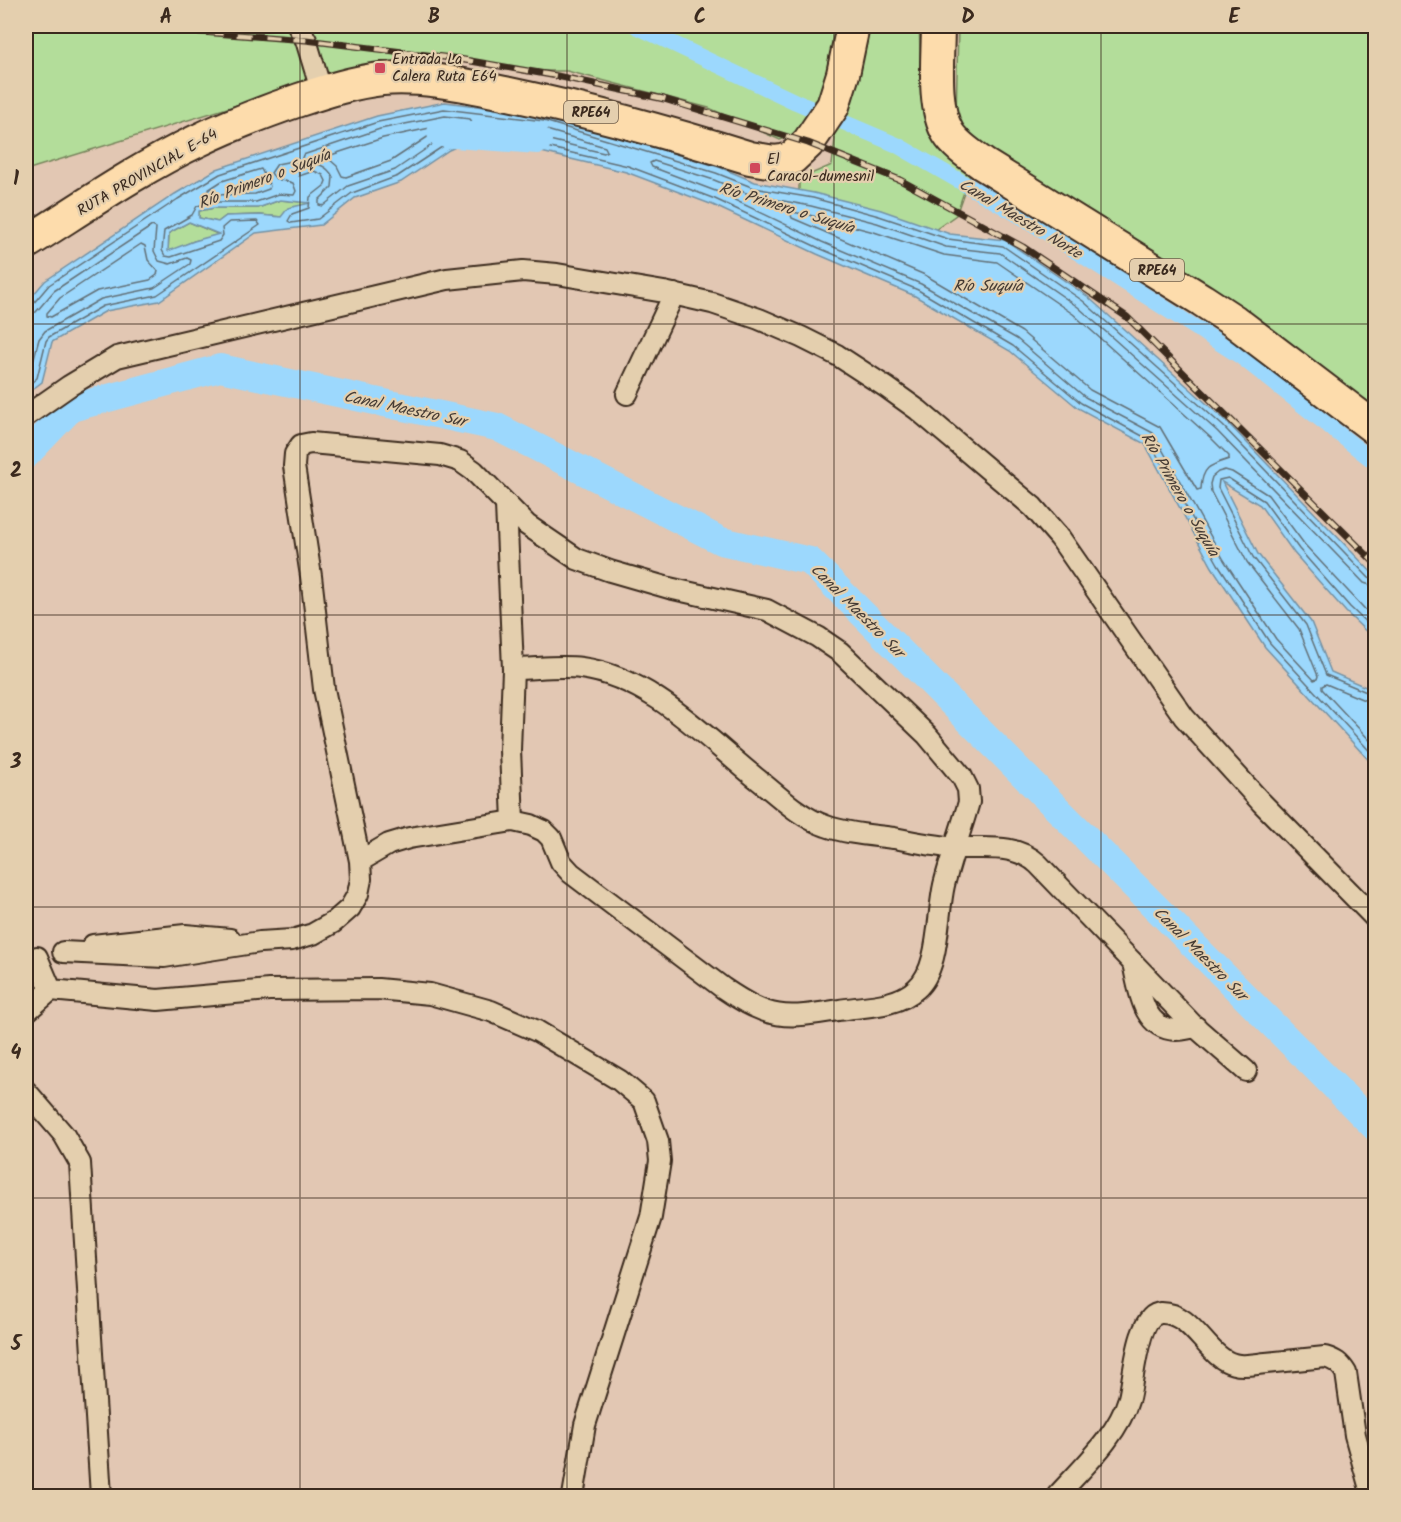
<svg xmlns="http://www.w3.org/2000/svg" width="1401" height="1522" viewBox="0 0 1401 1522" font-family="Kalam,sans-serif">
<rect width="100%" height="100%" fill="#e2c7b3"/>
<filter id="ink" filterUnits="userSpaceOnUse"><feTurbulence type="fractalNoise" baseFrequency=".0167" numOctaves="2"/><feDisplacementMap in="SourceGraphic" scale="12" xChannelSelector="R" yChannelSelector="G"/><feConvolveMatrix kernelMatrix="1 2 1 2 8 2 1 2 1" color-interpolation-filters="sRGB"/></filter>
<g filter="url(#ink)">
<g fill="#b3dd9a" stroke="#77845c" stroke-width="1.5">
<path d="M26 26H837L822 94 810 106 824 112 866 26H919C921 51 918 124 934 141 945 152 960 160 972 169L956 215 932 232 799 203V179L832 165 835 138 809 127 800 134 780 140 709 108 567 71H515L432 56 328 77 26 170Z"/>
<polygon points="958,26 1375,26 1375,407 1349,409 966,135 956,118"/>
<polygon points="280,200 313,203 282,217 260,215 226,216 218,222 199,218 199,211 214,208 258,208"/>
<polygon points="189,222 220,235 194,241 168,252 169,233"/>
</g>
<path fill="#9cd8fd" stroke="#7592a4" stroke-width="1.5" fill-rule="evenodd" d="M445 102 546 115 719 167 755 182 814 193 881 210 950 234 1005 240 1087 296 1227 422 1375 576V640L1346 612 1294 553 1260 505 1222 482 1258 554 1311 622 1331 672 1375 691V767L1265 647 1212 567 1145 444 1078 408 1010 351 915 296 817 254 713 205 626 172 541 152 486 133 449 150 401 182 355 198 321 225 256 233 159 301 106 311 52 342 42 382 26 394V303L45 281 175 194 217 169 377 116ZM280 200 310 203 288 208 281 217 260 215 226 216 218 222 199 218V211L214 208H258ZM189 222 219 234 194 241 168 251 169 233Z"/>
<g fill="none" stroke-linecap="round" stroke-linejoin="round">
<g stroke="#627077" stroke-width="1.5">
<path d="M445 116 470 119 473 123 442 138 395 170 348 186 323 206 319 205V200L332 187 333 177C327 165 317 163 305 163L302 158 303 155 380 129Z"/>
<polygon points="528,127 543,129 605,147 607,151 604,153 545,139 526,132 525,129"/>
<polygon points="430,128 433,131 432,134 391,161 346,177 342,176 337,166 329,159 331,155 383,138"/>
<polygon points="261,169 270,186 269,189 255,194 210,195 207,194 208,190 222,181"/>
<path d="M792 212 809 215 874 232 944 255 997 262 1073 314 1211 438 1229 456V459C1210 465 1202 467 1201 489L1197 490 1160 427 1090 390 1022 332 925 275 792 218 791 215Z"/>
<polygon points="141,244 145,246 148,260 158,271 157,275 150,280 97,291 51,317 47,316 47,313 60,298"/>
<polyline points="26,307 32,305 49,285 178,199 220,174 378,122 444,109 544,121 716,173 754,188 813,198 879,216 948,239 1003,246 1083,301 1223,426 1369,578 1376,580"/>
<polyline points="26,314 36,312 54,291 152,226 156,228 154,251 159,261 170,264 187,258 191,260 190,264 154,288 101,299 45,331 39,339 30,373 26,377"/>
<polyline points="26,387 37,378 46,341 49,337 103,306 157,295 260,225 257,221 229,222 222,228 223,235 219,241 171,257 165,256 162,250 164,231 192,215 197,206 214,202 256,202 279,194 294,195 296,191 293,183 276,179 271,173 277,164 292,161 298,165 299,176 314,171 323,175 326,181 324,186 310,197 309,208 292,214 288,221 291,223 318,219 352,193 398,176 445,145 484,127 489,127 542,146 628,166 715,199 819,248 918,290 1013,346 1081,403 1148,439 1218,564 1270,643 1376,758"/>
<polyline points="1376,587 1364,583 1217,431 1078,307 1000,253 946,247 877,223 811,206 751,195 714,180 654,161 650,163 652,167 718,192 822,242 921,284 1017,339 1085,397 1153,433 1224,560 1276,639 1314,680 1317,679 1318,676 1299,629 1247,562 1211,492 1210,484 1212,477 1218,472 1225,470 1232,472 1268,495 1305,545 1376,621"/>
<polyline points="1376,632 1350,607 1299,549 1264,501 1228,478 1219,480 1218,488 1253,557 1306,625 1326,675 1376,696"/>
<polyline points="1376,703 1369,702 1326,684 1322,686 1322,689 1376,747"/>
</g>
<polyline stroke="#9cd8fd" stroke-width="16" points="636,26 796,102 897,145 1024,218 1240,356 1376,463"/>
<g stroke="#9cd8fd" stroke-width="28">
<polyline points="441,133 538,140"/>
<polyline points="26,455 71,408 220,368 497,427 721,541 810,561 1376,1128"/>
</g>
<defs>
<g id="minor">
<polyline points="298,26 306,40 322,93"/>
<polyline points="627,394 674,294"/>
<polyline points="26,416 69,386 117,357 447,279 523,271 557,274 664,292 712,303 759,319 801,337 837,355 886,387 918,410 1033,507 1060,538 1184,717 1261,802 1376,919"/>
<polyline points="506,505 513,669 510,750 513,821"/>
<path d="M513 669C535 669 559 665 581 668 650 677 704 736 756 778 778 795 799 817 826 826 848 834 871 835 894 838 914 842 936 846 956 848 986 849 1015 843 1038 864L1192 1024 1246 1071"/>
<polyline points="93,945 185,935 230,939"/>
<path d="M63 952 164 957 260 942 292 940 313 934 334 922 350 908 358 894 361 879 360 861 324 689 311 576 294 466 295 454 301 445 311 443 440 455 460 461 474 471 527 525 577 559 610 571 669 588 767 610 818 637 840 652 927 735 962 777 968 789 969 802C961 830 951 857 944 885 937 915 940 969 916 989 897 1007 864 1006 839 1010 784 1019 770 1020 723 988L571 873 561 862 551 838 544 831 531 825 513 821 409 838 389 844 360 861"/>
<polyline points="37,957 51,990 158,1000 269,990 378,989 430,994 491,1011 537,1031 619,1080 644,1101 658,1141 660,1161 651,1217 585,1425 573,1496"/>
<path d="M1133 963C1139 988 1142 1029 1176 1030 1183 1030 1190 1028 1196 1027"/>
<polyline points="26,1012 51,990"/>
<polyline points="26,1091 64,1135 80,1163 101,1496"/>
<path d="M1057 1496C1082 1468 1118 1436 1129 1398 1134 1379 1137 1314 1161 1313 1193 1312 1207 1358 1234 1364 1244 1367 1256 1364 1266 1363 1285 1361 1305 1359 1325 1357 1335 1360 1340 1363 1346 1373L1355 1435 1372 1496"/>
</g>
<g id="primary">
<path d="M938 26C938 56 932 106 948 133 956 146 971 155 983 164L1202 300 1234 321 1376 429"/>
<path d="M26 243C82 208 138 169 197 141 230 125 264 112 299 100 326 91 354 82 382 79 424 75 468 86 509 94 590 111 670 133 750 158L774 162 783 161 792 158 808 143 833 106 843 74 853 26"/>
</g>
</defs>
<use href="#minor" stroke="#3b2a1e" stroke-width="24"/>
<use href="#primary" stroke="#3b2a1e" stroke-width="36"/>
<use href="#minor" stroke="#e4cfae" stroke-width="20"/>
<use href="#primary" stroke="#fddcac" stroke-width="32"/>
<defs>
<polyline id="rail" points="125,26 306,40 459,59 557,76 664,99 808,143 900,180 1023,247 1127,317 1376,564"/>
</defs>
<use href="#rail" stroke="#3b2a1e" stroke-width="7"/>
<use href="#rail" stroke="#e4cfae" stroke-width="4.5" stroke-dasharray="14" stroke-linecap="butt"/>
</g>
</g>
<path fill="none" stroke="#3b2a1e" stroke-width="1.5" stroke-opacity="0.55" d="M300 26V1496M567 26V1496M834 26V1496M1101 26V1496M26 324H1376M26 615H1376M26 907H1376M26 1198H1376"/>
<g fill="#d1495b" stroke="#e4cfae" stroke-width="2">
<rect x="374" y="62" width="12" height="12" rx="3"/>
<rect x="749" y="162" width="12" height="12" rx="3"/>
</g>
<g text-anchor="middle" stroke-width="4.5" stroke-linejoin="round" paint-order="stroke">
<g fill="#e4cfae" stroke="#6e5c49" stroke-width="1.5">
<rect x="564" y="101" width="54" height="22" rx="4.5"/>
<rect x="1130" y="259" width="54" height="22" rx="4.5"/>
</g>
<g font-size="14" font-weight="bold" fill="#3b2a1e">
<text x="591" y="117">RPE64</text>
<text x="1157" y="275">RPE64</text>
</g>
<g font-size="15" fill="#3b2a1e" stroke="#e4cfae" text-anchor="start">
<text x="392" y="64">Entrada La<tspan x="392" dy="17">Calera Ruta E64</tspan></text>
<text x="767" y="164">El<tspan x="767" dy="17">Caracol-dumesnil</tspan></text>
</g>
<g font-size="15" fill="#3b2a1e" stroke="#e4cfae">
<text transform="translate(147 172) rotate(-30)" y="5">RUTA PROVINCIAL E-64</text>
</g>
<g font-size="16" font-style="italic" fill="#453b34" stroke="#e4cfae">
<text transform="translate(264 178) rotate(-21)" y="6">Río Primero o Suquía</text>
<text transform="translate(787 207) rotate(17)" y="6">Río Primero o Suquía</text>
<text transform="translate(1021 218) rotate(31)" y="6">Canal Maestro Norte</text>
<text x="988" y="291">Río Suquía</text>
<text transform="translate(405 408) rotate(12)" y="6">Canal Maestro Sur</text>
<text transform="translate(1181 494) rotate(60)" y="6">Río Primero o Suquía</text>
<text transform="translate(858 610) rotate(45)" y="6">Canal Maestro Sur</text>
<text transform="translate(1201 953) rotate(45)" y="6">Canal Maestro Sur</text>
</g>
</g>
<rect width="1401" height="1522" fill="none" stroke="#e4cfae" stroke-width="66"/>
<rect x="33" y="33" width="1335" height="1456" fill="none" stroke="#3b2a1e" stroke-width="2"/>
<g font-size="20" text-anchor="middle" font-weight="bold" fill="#3b2a1e">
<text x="166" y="23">A</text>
<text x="434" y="23">B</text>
<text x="700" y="23">C</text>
<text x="968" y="23">D</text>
<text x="1234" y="23">E</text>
<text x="16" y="185">1</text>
<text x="16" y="477">2</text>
<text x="16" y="768">3</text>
<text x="16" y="1059">4</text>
<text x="16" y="1350">5</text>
</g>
</svg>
